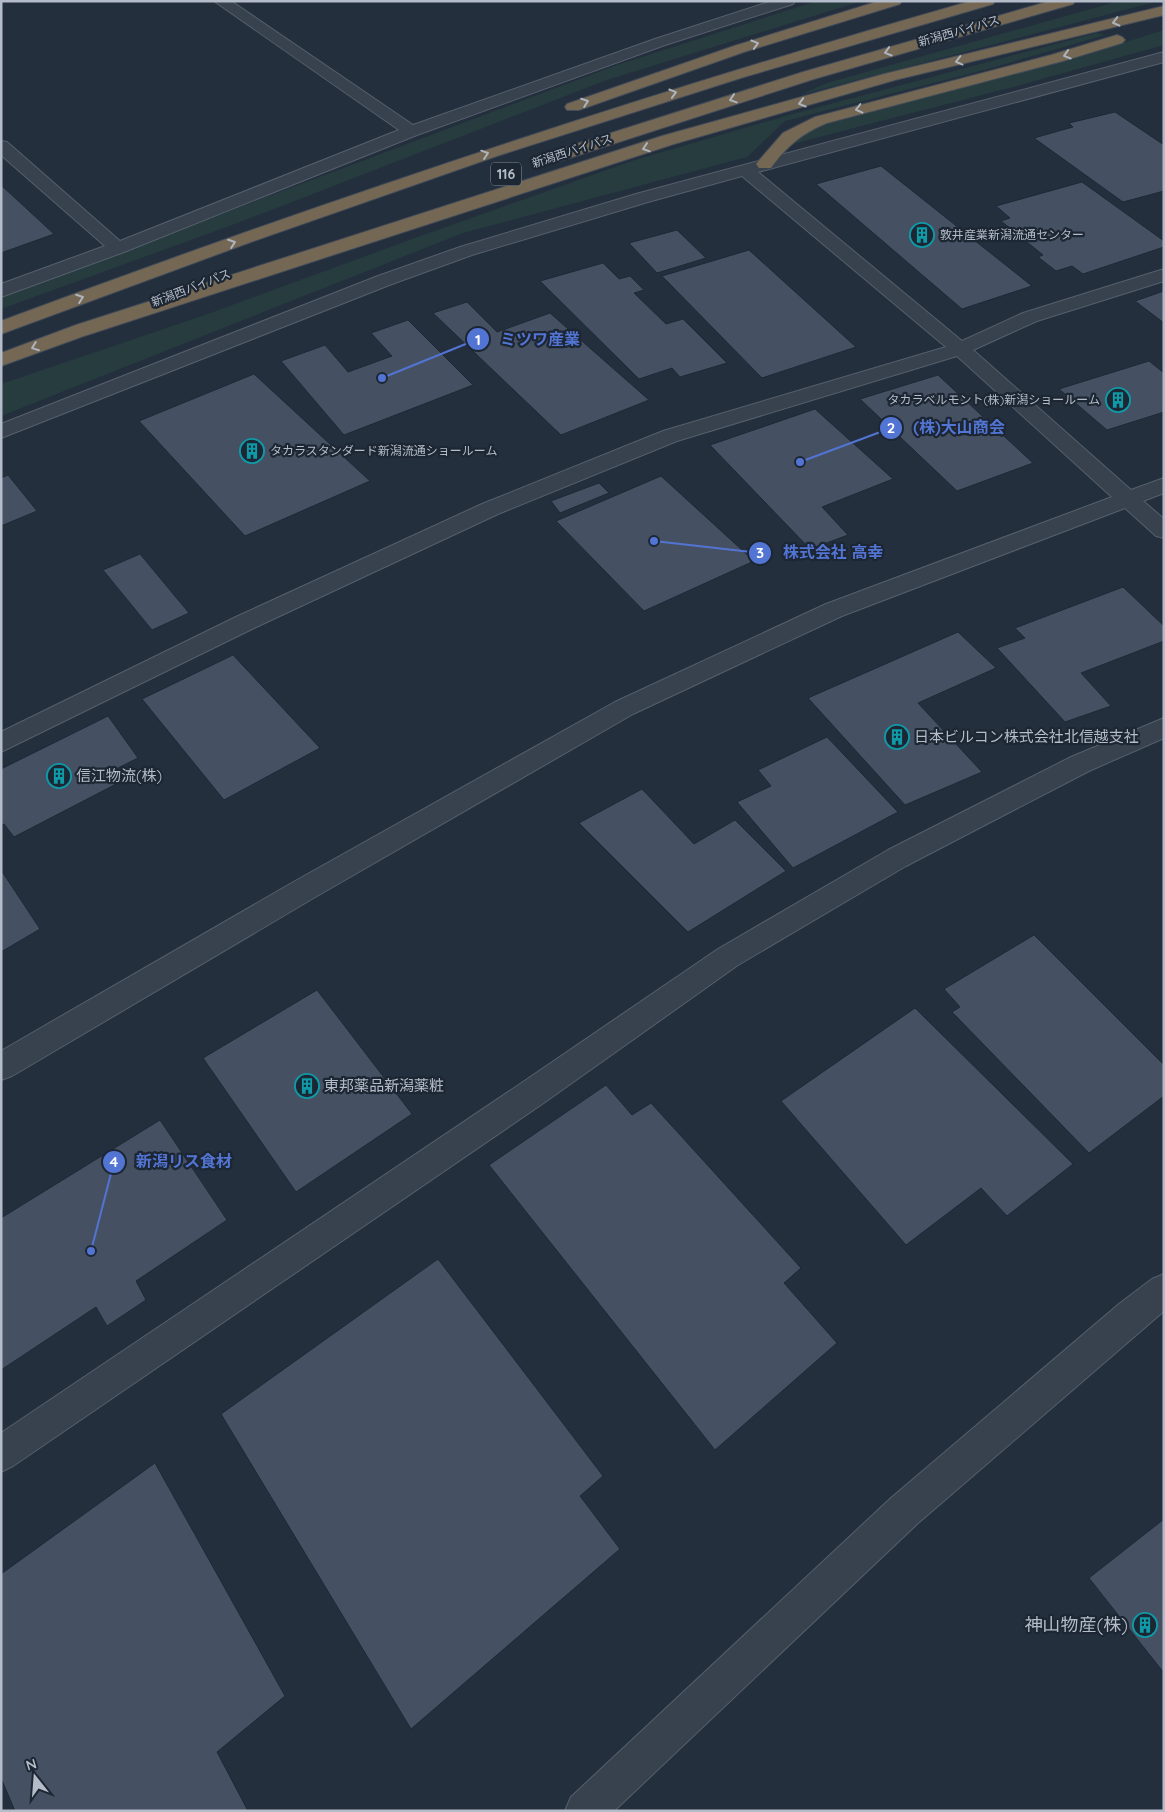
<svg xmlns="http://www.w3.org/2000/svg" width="1165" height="1812" viewBox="0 0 1165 1812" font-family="Quicksand,'Noto Sans JP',sans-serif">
<rect width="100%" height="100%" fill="#242f3e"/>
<g fill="#263c3f">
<polygon points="817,1 862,1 607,80 235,224 1,309 1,297 617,65"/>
<polygon points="1119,1 1159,1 800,95 827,83"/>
<polygon points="1164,30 1164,45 1017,86 792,144 795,139 822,124 1107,48"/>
<polygon points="1097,33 1105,35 988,69 785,121 747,157 463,233 1,416 1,384 205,315 426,234 635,160 789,115"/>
</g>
<g fill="#455162" stroke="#1f2835">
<polygon points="1115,112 1164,145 1164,191 1123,202 1034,138 1073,127 1069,123"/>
<polygon points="881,166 1032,286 962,309 816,184"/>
<polygon points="1082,182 1164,241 1164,247 1083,274 1072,266 1056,271 1038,257 1043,255 1001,221 1010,218 996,206"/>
<polygon points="1,185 54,234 1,253"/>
<polygon points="677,230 706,258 657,273 629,243"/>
<polygon points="749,250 856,347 762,378 662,276"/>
<polygon points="603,263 619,279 630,276 644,290 634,293 666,324 683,319 727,363 680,377 672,368 639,379 540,281"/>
<polygon points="1164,291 1164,323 1135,301"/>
<polygon points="467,302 497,332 550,313 649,400 561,435 433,313"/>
<polygon points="408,320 473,385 344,435 281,361 325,345 348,372 392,356 371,333"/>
<polygon points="1149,361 1164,373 1164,412 1107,430 1059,389"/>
<polygon points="254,374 370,481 245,536 139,421"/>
<polygon points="938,375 1033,463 957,491 860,399"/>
<polygon points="815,409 893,479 822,507 848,535 810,549 710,445"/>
<polygon points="8,475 37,511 1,526 1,478"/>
<polygon points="661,476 754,561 644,611 556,521"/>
<polygon points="599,483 609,493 560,513 551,501"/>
<polygon points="140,554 189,613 152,630 103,570"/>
<polygon points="1123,587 1164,626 1164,641 1081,673 1111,706 1065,722 997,648 1025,638 1015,628"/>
<polygon points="958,632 996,668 918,703 982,772 905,805 808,698"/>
<polygon points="233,655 320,748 224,800 142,699"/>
<polygon points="108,716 138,758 112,771 120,782 14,837 4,824 1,825 1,769"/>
<polygon points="827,737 898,812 793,868 737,802 771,786 758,770"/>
<polygon points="642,789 694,844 735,820 786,871 688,932 579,823"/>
<polygon points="1,870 40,929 1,952"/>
<polygon points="1034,935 1164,1065 1164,1096 1089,1153 952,1012 960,1007 944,989"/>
<polygon points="317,990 412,1114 296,1192 203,1058"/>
<polygon points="915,1008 1073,1164 1007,1216 981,1188 906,1245 781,1101"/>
<polygon points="606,1085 632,1115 651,1103 801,1268 784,1283 837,1343 715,1450 489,1165"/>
<polygon points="160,1120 227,1220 136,1281 146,1300 107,1326 96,1307 1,1370 1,1218"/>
<polygon points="438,1259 603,1476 580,1496 620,1549 411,1729 221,1414"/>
<polygon points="155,1463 285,1696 217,1752 248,1811 15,1811 1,1778 1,1574"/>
<polygon points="1164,1519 1164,1673 1089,1578"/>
</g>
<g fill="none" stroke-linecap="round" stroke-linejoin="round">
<defs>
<g id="minor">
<polygon points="214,1 231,1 413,125 655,39 772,1 795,1 793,4 665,45 417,135 124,252 1,297 1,284 105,246 1,155 1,141 7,142 120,241 399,130"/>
<polygon points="1164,52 1164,62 758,172 962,341 1023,313 1164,269 1164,281 1037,321 973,350 1131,490 1164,478 1164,493 1143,501 1164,519 1164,538 1156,536 1125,508 842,616 633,714 317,896 12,1076 1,1080 1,1051 297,880 615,702 826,604 1112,497 957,356 677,441 498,514 254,628 1,752 1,732 238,616 482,504 663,431 946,347 742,176 648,202 472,255 392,284 1,438 1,424 378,276 460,247 636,194"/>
<polygon points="1164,718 1164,738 1089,771 906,866 738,965 545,1102 13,1466 1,1472 1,1433 523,1082 718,949 888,850 1071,757"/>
<polygon points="1164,1274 1164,1311 917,1524 614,1811 565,1811 571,1797 891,1498 1119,1304 1152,1279"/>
</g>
<g id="highway">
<polygon points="879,1 902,1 900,4 744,52 579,110 567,110 565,107 567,104 734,46"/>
<path d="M971 1H995L993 4 744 77 497 156 251 242 1 334V321C320 202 643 94 971 1Z"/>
<polygon points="1050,1 1075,1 1073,4 814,79 557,162 545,162 543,158 545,154 803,72"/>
<polygon points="1164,6 1164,15 895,80 674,144 81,337 1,366 1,353 76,325 662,136 884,74"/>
<path d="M1117 35 1122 37 1125 40 1122 43 1063 61 827 123C802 133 787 146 771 168H759L756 164 783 133 815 117 1051 55Z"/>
</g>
</defs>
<use href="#minor" stroke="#565f6c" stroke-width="2"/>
<use href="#highway" stroke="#434c59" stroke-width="2"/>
<use href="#minor" fill="#38414e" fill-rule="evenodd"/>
<use href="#highway" fill="#746855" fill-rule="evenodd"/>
</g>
<defs><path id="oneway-chevron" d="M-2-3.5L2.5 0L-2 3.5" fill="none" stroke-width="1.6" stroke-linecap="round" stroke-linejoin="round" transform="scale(1.25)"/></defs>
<g stroke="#aeb4bd">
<use href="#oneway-chevron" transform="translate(1116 22) rotate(166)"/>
<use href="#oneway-chevron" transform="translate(755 44) rotate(-17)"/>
<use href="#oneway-chevron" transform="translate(888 52) rotate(163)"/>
<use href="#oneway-chevron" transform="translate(1067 55) rotate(163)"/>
<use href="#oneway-chevron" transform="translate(959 61) rotate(166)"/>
<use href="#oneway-chevron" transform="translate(673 93) rotate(-17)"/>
<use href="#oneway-chevron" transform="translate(733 99) rotate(162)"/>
<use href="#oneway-chevron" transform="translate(585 102) rotate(-20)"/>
<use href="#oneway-chevron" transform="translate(802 103) rotate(164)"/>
<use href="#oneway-chevron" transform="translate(859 109) rotate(166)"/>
<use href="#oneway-chevron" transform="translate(646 148) rotate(162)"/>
<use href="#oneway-chevron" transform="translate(485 154) rotate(-19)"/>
<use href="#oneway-chevron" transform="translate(232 243) rotate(-20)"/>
<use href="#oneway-chevron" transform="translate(80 298) rotate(-20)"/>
<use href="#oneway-chevron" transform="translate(35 347) rotate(159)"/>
</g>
<defs>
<symbol id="building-ring" viewBox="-11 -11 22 22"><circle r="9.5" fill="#1d2633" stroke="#0f9aa8" stroke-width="1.5"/><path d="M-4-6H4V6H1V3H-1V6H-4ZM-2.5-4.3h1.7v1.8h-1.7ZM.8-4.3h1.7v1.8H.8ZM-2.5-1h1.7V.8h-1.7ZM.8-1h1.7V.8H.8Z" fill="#0f9aa8"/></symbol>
</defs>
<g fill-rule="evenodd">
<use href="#building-ring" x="908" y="221" width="28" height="28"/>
<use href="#building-ring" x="1104" y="386" width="28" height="28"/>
<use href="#building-ring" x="238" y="437" width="28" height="28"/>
<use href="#building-ring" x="883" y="723" width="28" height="28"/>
<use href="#building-ring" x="45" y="762" width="28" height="28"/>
<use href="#building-ring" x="293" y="1072" width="28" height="28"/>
<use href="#building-ring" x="1131" y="1611" width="28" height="28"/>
</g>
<g text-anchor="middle" stroke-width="4.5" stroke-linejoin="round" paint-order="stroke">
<g font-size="12" fill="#b4bcc9" stroke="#1d2633">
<text transform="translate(959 31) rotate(-16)" y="4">新潟西バイパス</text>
<text transform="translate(572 151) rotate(-18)" y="4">新潟西バイパス</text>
<text transform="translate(191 288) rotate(-21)" y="4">新潟西バイパス</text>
</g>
<g font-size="12" fill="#b4bcc9" stroke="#1d2633" text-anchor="start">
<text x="940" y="239">敦井産業新潟流通センター</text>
<text x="1100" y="404" text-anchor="end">タカラベルモント(株)新潟ショールーム</text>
<text x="270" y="455">タカラスタンダード新潟流通ショールーム</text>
</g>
<rect fill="#1d2633" stroke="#878f9c" stroke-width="1" x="491" y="162.5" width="30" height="23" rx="4"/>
<g font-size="14" font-weight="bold" fill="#b4bcc9">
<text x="506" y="179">116</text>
</g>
<g font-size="15" fill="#b4bcc9" stroke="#1d2633" text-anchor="start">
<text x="914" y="742">日本ビルコン株式会社北信越支社</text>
<text x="76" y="781">信江物流(株)</text>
<text x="324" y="1091">東邦薬品新潟薬粧</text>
</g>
<g font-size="18" fill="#b4bcc9" stroke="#1d2633" text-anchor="end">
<text x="1128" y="1631">神山物産(株)</text>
</g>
</g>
<path fill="none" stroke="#5274d3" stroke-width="2" d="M382 378L478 339M800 462L891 428M654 541L760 553M91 1251L114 1162"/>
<g fill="#5274d3" stroke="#1d2633" stroke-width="2">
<circle cx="382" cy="378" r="5"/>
<circle cx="800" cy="462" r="5"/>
<circle cx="654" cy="541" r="5"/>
<circle cx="91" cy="1251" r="5"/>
<circle cx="478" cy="339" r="12"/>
<circle cx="891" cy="428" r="12"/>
<circle cx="760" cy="553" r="12"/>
<circle cx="114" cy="1162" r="12"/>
</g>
<g font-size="15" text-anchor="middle" font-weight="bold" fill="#fff">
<text x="478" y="345">1</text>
<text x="891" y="433">2</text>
<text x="760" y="558">3</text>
<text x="114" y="1167">4</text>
</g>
<g font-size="16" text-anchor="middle" font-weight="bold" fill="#5274d3" stroke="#1d2633" stroke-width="4.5" stroke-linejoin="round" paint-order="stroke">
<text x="540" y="345">ミツワ産業</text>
<text x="959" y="433">(株)大山商会</text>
<text x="833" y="558">株式会社 高幸</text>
<text x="184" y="1167">新潟リス食材</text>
</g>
<rect width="1165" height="1812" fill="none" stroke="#b4bcc9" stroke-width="5"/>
<g transform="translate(35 1777) rotate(343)" stroke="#1d2633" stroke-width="4" paint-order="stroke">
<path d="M0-4L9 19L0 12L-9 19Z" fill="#b4bcc9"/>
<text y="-8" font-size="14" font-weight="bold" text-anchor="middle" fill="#b4bcc9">N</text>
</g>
</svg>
